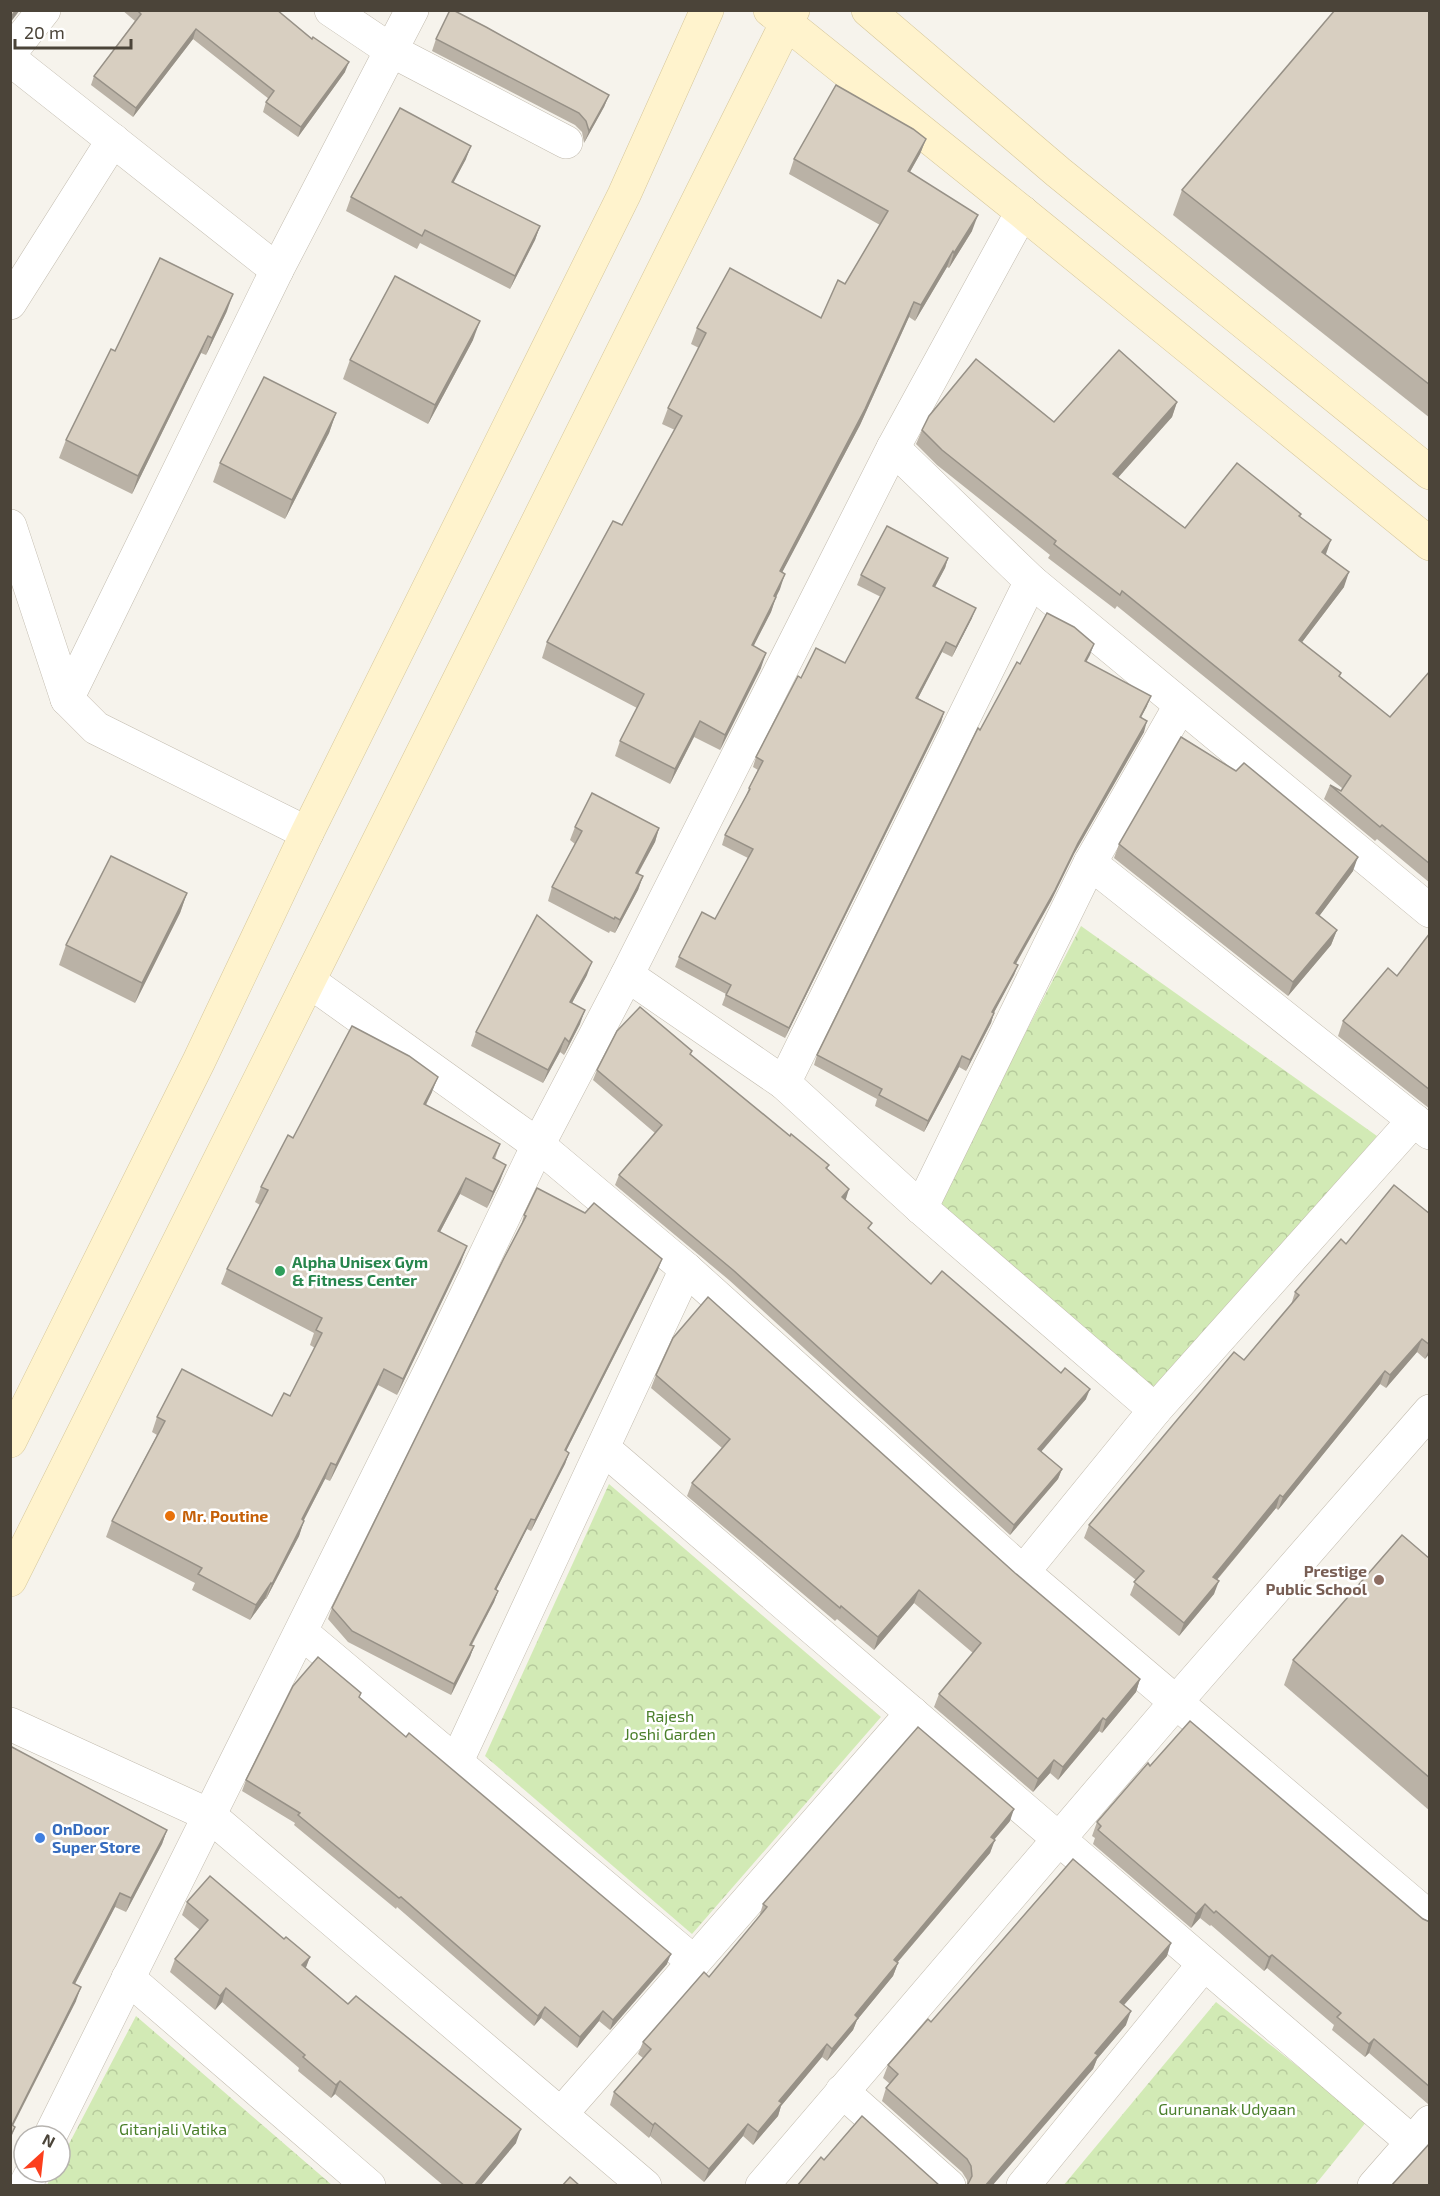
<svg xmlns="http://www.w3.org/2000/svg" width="1440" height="2196" viewBox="0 0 1440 2196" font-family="'Exo 2',sans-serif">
<defs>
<pattern id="park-crowns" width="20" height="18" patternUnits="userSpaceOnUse" patternTransform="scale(1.5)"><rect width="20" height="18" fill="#d2eab5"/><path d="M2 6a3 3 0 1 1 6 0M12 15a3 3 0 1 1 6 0" fill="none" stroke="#b6ca9c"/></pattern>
</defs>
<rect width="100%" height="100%" fill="#f6f3ec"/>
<g fill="url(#park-crowns)">
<polygon points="1081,926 1377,1136 1158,1393 934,1209"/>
<polygon points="609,1484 881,1717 692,1934 485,1756"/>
<polygon points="1216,2002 1367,2121 1315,2185 1063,2186"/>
<polygon points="136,2016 332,2185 47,2185 54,2172 60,2172 60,2161"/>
</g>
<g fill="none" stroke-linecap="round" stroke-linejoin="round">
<defs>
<g id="minor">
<polyline points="331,10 392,51 566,142"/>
<polyline points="10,53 44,10"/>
<polyline points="10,59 277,270"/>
<polyline points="10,303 113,140"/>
<polyline points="893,448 1031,581 1430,911"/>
<polyline points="10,526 67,699 96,728 307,833"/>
<polyline points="67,699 277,270 412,10"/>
<polyline points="1090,863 1430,1133"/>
<polyline points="627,975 784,1083 921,1208 1155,1410"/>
<polyline points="309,981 538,1145 686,1269 1023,1572 1430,1918"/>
<polyline points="784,1083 1031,581"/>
<polyline points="921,1208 1090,863 1180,706"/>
<polyline points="603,1448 1412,2142"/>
<polyline points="1023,1572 1155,1410 1414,1120"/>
<polyline points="301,1632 694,1962"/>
<polyline points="10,1724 209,1815 645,2186"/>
<polyline points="456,1763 686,1269"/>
<polyline points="128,1978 369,2186"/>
<polyline points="842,2091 949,2186"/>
<polyline points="561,2114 912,1713"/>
<polyline points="50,2136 434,1363 538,1145 627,975 893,448 1022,212"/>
<polyline points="25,2186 32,2172"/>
<polyline points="762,2186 1176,1702 1430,1411"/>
<polyline points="1023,2186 1204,1964"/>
<polyline points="1374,2186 1430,2122"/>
</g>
<g id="secondary">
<polyline points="770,10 1022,212 1430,544"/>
<polyline points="868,10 1058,172 1430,473"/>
<polyline points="10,1441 199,1061 307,833 624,195 707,10"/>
<polyline points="10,1580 793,10"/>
</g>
</defs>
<use href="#minor" stroke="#c2bbae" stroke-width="34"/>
<use href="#secondary" stroke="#d6c79b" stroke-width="34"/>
<use href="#minor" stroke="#fff" stroke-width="33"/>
<use href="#secondary" stroke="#fff3cd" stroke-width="33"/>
</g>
<g fill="#bab2a6">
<polygon points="122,10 277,10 345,72 298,137 263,112 266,102 269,99 193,39 133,117 91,85 94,76 135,21"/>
<polygon points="1430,10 1430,418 1173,215 1182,190"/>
<polygon points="436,39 609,95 604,107 584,143 582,132 575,125 432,51"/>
<polygon points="926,139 920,154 910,172 972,231 949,268 947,267 915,321 909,317 860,425 782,572 780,589 776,597 771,612 753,646 761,668 720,750 694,737 670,784 615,756 620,741 637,708 542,658 547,642 622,525 675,430 662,424 668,408 699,348 691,344 697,328 821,318 845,284 880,225 789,174 794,159"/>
<polygon points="466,159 453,182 540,226 535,240 510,289 420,243 417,249 346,211 351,197"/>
<polygon points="227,311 206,355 201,353 132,494 59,458 66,440"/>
<polygon points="473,340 428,424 343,379 350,360"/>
<polygon points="1177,402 1172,417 1118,477 1185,528 1301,514 1300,517 1325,555 1344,587 1302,642 1340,677 1390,717 1430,671 1430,883 1377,839 1375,841 1324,799 1330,785 1341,791 1342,788 1117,606 1115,609 1048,558 1050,555 937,465 916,444 922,430 1054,422"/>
<polygon points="336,413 329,433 285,519 213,482 220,463"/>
<polygon points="948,558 945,568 935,587 972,618 952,657 942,652 918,698 944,712 941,722 785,1038 722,1005 726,994 675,967 679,957 715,919 748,858 722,845 725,835 745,798 749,788 758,770 753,767 756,757 801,678 845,663 881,597 857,585 861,575"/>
<polygon points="1094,644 1086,662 1147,706 1141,717 1144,732 1074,854 1051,901 1016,964 1018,965 1014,975 994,1012 991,1023 966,1071 959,1067 924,1132 875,1106 877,1099 814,1065 817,1055 980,730 1020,664"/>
<polygon points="575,827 659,828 655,842 638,874 643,876 638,890 615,933 610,931 609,933 548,901 552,887 575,844 570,840"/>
<polygon points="1119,844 1353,871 1319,916 1337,930 1331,945 1288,996 1114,858"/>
<polygon points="187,893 180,913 135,1003 59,965 66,945"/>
<polygon points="1430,933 1430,1109 1338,1036 1343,1021 1397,976"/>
<polygon points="587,975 572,1003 580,1024 564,1055 560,1052 543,1083 471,1046 476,1032"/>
<polygon points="691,1055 790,1136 829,1165 827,1169 846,1199 845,1200 870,1230 931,1284 1086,1399 1041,1451 1062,1469 1058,1479 1010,1535 729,1280 615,1185 619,1175 655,1133 593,1080 597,1070"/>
<polygon points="432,1092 426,1105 500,1144 495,1159 500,1181 487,1208 460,1194 440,1232 461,1262 397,1395 378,1385 330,1481 325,1479 304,1520 299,1536 266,1599 265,1599 250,1620 192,1590 195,1583 106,1537 112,1521 157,1435 152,1432 157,1417 272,1416 290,1396 315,1348 310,1345 314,1333 221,1284 227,1269 260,1205 255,1202 261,1187 293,1138"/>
<polygon points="1430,1214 1430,1353 1425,1359 1417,1352 1386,1388 1380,1384 1278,1510 1276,1508 1217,1580 1214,1594 1179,1636 1130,1595 1136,1580 1084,1538 1089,1525 1244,1360 1291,1305 1295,1292 1346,1244"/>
<polygon points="524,1215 658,1270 566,1451 569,1453 565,1464 531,1531 527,1529 496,1590 498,1591 494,1602 472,1645 474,1646 470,1657 451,1695 348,1642 328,1619 332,1608 521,1226"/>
<polygon points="656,1375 1015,1573 1140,1679 1136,1692 1102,1733 1099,1731 1058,1780 1050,1773 1033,1792 934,1707 939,1694 973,1653 914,1603 874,1650 837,1619 835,1621 687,1496 692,1483 722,1448 651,1388"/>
<polygon points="1430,1559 1430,1811 1284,1685 1293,1660"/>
<polygon points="361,1693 359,1698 667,1964 610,2030 599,2021 577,2048 541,2018 534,2026 397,1907 396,1909 294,1825 295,1823 242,1791 246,1780"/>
<polygon points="10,1746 167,1830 162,1844 126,1912 115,1907 75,1984 76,2001 13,2126 15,2127 10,2141"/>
<polygon points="1150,1766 1430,1922 1430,2104 1428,2104 1369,2053 1365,2057 1332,2030 1334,2025 1267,1968 1264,1971 1211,1925 1210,1926 1200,1918 1191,1928 1093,1844 1095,1838 1092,1836 1097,1822"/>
<polygon points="1010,1821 994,1840 990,1853 897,1963 898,1963 893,1976 857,2020 853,2030 827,2061 822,2057 781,2106 778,2116 753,2145 743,2136 704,2182 650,2136 649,2138 610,2105 614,2092 643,2058 638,2054 643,2042 709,1977 759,1917 763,1904"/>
<polygon points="187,1902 284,1939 310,1957 305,1968 516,2143 480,2186 444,2186 335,2094 331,2098 298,2071 299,2068 222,2002 215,2010 170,1972 175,1959 200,1930 182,1915"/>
<polygon points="1167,1956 1124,2005 1126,2025 1097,2059 1093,2069 967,2186 967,2180 962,2172 882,2101 886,2088 890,2084 883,2078 888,2065 931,2022"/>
</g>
<g fill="#979187">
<polygon points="16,10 20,10 10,23 10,18"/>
<polygon points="196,29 193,39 133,117 136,108"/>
<polygon points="349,62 345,72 298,137 301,127"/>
<polygon points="609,95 604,107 584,143 589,131"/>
<polygon points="926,139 920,154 902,186 908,171"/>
<polygon points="471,146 466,159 447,195 452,182"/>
<polygon points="978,215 972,231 949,268 954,253"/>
<polygon points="540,226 535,240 510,289 515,276"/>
<polygon points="953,251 947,267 915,321 921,305"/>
<polygon points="233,294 227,311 206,355 212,338"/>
<polygon points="914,302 909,317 860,425 775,586 780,571"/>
<polygon points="480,321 473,340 428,424 435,405"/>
<polygon points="208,336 201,353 132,494 138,476"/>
<polygon points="1177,402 1172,417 1108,489 1113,474"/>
<polygon points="336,413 329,433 285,519 292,500"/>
<polygon points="1331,540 1326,554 1316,566 1322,552"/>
<polygon points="948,558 945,568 930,596 933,586"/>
<polygon points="1349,572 1344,587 1293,654 1299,640"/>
<polygon points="785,574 780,589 769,611 774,596"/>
<polygon points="776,597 771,612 746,661 752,645"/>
<polygon points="976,608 972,618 952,657 956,647"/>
<polygon points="946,642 942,652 913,708 916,698"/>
<polygon points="1094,644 1090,655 1081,672 1085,661"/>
<polygon points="766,653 761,668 720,750 725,735"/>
<polygon points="1151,696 1147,706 1136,727 1140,717"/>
<polygon points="944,712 941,722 785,1038 789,1028"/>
<polygon points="700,721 694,737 670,784 675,769"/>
<polygon points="1147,721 1144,732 1074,854 1051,901 1010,974 1014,963 1078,843"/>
<polygon points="659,828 655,842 631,886 636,873"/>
<polygon points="1358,857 1353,871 1311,927 1316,913"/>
<polygon points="643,876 638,890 615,933 620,920"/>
<polygon points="187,893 180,913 135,1003 142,983"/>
<polygon points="1337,930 1331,945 1288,996 1293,982"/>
<polygon points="592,962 587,975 565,1016 570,1002"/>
<polygon points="1018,965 1014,975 989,1022 992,1012"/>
<polygon points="585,1010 580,1024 564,1055 569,1042"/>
<polygon points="994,1013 991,1023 966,1071 970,1060"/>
<polygon points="565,1038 560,1052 543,1083 548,1070"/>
<polygon points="962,1056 959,1067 924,1132 928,1121"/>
<polygon points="438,1077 432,1092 418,1120 424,1104"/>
<polygon points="506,1165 500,1181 487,1208 493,1192"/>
<polygon points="466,1178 460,1194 432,1247 438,1231"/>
<polygon points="849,1189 846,1199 839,1207 842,1197"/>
<polygon points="467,1246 461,1262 397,1395 403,1379"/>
<polygon points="662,1259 658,1270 561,1461 565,1450"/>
<polygon points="1422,1339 1417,1352 1386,1388 1390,1375"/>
<polygon points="1430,1347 1430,1353 1425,1359"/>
<polygon points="384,1369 378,1385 330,1481 336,1465"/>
<polygon points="1385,1371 1380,1384 1278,1510 1283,1497"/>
<polygon points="1090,1389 1086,1399 1035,1459 1038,1449"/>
<polygon points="569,1453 565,1464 531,1531 535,1520"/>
<polygon points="331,1463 325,1479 296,1535 302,1519"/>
<polygon points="1062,1469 1058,1479 1010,1535 1014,1525"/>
<polygon points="1280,1495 1276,1508 1209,1589 1213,1577"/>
<polygon points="531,1519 527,1529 491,1600 495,1589"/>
<polygon points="304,1521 299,1536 266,1599 272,1584"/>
<polygon points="1219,1581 1214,1594 1179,1636 1184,1623"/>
<polygon points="271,1583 265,1599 250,1620 256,1605"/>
<polygon points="919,1590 914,1603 874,1650 878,1637"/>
<polygon points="498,1591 494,1602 466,1655 470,1645"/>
<polygon points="474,1646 470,1657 451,1695 454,1684"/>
<polygon points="1140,1679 1136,1692 1102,1733 1106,1720"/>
<polygon points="1103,1718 1099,1731 1058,1780 1063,1767"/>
<polygon points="1054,1760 1050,1773 1033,1792 1038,1779"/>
<polygon points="1014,1809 1010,1821 986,1849 991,1837"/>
<polygon points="167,1830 162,1844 126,1912 131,1898"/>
<polygon points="995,1840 990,1853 889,1972 894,1960"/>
<polygon points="120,1893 115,1907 68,1997 73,1983"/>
<polygon points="1205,1904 1200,1918 1191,1928 1196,1914"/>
<polygon points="1171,1943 1167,1956 1115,2015 1120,2002"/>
<polygon points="671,1954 667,1964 610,2030 613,2020"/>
<polygon points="1272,1955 1267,1968 1264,1971 1269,1957"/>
<polygon points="310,1957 305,1970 302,1965"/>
<polygon points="898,1963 893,1976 857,2020 853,2030 827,2061 832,2049 855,2015"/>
<polygon points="81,1987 76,2001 10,2131 10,2128"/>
<polygon points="226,1988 222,2002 215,2010 220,1996"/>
<polygon points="545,2007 541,2018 534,2026 538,2016"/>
<polygon points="603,2011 599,2021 577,2048 580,2037"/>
<polygon points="1131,2011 1126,2025 1097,2059 1093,2069 992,2186 985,2186 1095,2053"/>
<polygon points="1374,2039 1369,2053 1365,2057 1369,2044"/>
<polygon points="827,2044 822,2057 781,2106 778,2116 753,2145 758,2132 779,2101"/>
<polygon points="340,2081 335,2094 331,2098 336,2085"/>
<polygon points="655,2123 650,2136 649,2138 653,2125"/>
<polygon points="748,2124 743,2136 704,2182 709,2169"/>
<polygon points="521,2129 516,2143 480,2186 474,2186"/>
</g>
<g fill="#d8cfc1" stroke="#979187" stroke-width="1.5">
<polygon points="10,10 16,10 10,18"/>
<polygon points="137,10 277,10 312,39 313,37 349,62 301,127 266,102 274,91 196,29 136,108 94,76 141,14"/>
<polygon points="450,10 453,10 486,27 609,95 589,131 586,121 579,113 436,39"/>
<polygon points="1335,10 1430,10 1430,385 1182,190"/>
<polygon points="836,85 913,129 926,139 908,171 978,215 954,253 953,251 921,305 914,302 865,409 780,571 785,574 774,596 776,597 752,645 766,653 725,735 700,721 675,769 620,741 644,694 547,642 613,521 622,525 682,416 668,408 706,333 697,328 730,268 821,318 838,280 845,284 888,211 794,159"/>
<polygon points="400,108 471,146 452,182 540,226 515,276 425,230 422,236 351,197"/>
<polygon points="160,258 233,294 212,338 208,336 138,476 66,440 111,349 115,351"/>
<polygon points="395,276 480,321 435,405 350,360"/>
<polygon points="1119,350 1177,402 1113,474 1185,528 1237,463 1301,514 1299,516 1331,540 1322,552 1349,572 1299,640 1341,673 1339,676 1390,717 1430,671 1430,864 1382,825 1380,827 1330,785 1341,791 1351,776 1122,591 1120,595 1054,544 1056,541 942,450 922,430 929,416 976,359 1054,422"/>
<polygon points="264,377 336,413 292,500 220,463"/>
<polygon points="887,526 948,558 933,586 976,608 956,647 946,642 916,698 944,712 789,1028 726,995 731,985 679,957 702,912 715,919 753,849 725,835 750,789 749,788 763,761 756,757 798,676 801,678 816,648 845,663 885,588 861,575"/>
<polygon points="1047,613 1074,627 1094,644 1085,661 1151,696 1140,717 1147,721 1078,843 1055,890 1014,963 1018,965 992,1012 994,1013 970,1060 962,1056 928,1121 879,1095 882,1089 817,1055 978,728 980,730 1017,662 1020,664"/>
<polygon points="1181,737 1236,771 1244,763 1358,857 1316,913 1337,930 1293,982 1119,844"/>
<polygon points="592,793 659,828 636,873 643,876 620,920 615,917 614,919 552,887 582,831 575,827"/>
<polygon points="111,856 187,893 142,983 66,945"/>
<polygon points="537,915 592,962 570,1002 585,1010 569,1042 565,1038 548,1070 476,1032"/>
<polygon points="1430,933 1430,1090 1343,1021 1388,968 1397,976"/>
<polygon points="640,1007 692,1051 690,1054 790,1136 791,1134 829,1165 826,1168 849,1189 842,1197 872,1223 868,1228 931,1284 942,1271 1061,1373 1065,1368 1090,1389 1038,1449 1062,1469 1014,1525 733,1270 619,1175 662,1125 597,1070 617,1031"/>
<polygon points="352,1026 409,1056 438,1077 424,1104 500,1144 493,1158 506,1165 493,1192 466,1178 438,1231 467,1246 403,1379 384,1369 336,1465 331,1463 302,1519 304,1521 272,1584 271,1583 256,1605 198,1574 202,1568 112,1521 165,1421 157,1417 182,1369 272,1416 284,1393 290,1396 322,1333 316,1330 322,1318 227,1269 268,1190 261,1187 288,1135 293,1138"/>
<polygon points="1394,1185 1430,1214 1430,1345 1422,1339 1390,1375 1385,1371 1283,1497 1280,1495 1213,1577 1219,1581 1184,1623 1134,1582 1144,1571 1089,1525 1234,1352 1244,1360 1299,1295 1295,1292 1307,1278 1341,1239 1346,1244"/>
<polygon points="537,1188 585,1213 594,1203 662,1259 565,1450 569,1453 535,1520 531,1519 495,1589 498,1591 470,1645 474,1646 454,1684 352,1631 332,1608 504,1258 526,1216 524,1215"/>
<polygon points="708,1297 1015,1573 1140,1679 1106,1720 1103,1718 1063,1767 1054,1760 1038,1779 939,1694 981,1643 919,1590 878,1637 841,1606 840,1608 692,1483 730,1439 656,1375 673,1338"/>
<polygon points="1402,1535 1430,1559 1430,1778 1293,1660"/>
<polygon points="318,1657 361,1693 359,1697 406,1737 409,1733 671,1954 613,2020 603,2011 580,2037 545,2007 538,2016 401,1897 399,1898 298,1815 300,1813 246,1780 293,1686"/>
<polygon points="1190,1721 1423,1919 1430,1922 1430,2087 1374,2039 1369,2044 1337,2017 1341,2013 1272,1955 1269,1957 1216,1911 1214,1913 1205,1904 1196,1914 1098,1830 1101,1826 1097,1822 1148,1763 1150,1766"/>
<polygon points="918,1727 1014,1809 991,1837 995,1840 894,1960 898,1963 855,2015 858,2018 832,2049 827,2044 779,2101 782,2103 758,2132 748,2124 709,2169 655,2123 653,2125 614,2092 651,2049 643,2042 704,1972 709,1977 767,1907 763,1904"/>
<polygon points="10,1746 167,1830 131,1898 120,1893 73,1983 81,1987 12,2125 15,2127 10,2137"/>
<polygon points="1073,1859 1171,1943 1120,2002 1131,2011 1095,2053 1098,2055 985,2186 967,2186 972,2176 971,2166 967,2159 886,2088 898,2074 888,2065 928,2019 931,2022"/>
<polygon points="210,1876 284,1939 286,1937 310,1957 302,1965 348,2004 356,1996 521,2129 474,2186 465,2186 340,2081 336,2085 303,2057 305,2055 226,1988 220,1996 175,1959 208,1920 187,1902"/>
<polygon points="862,2116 940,2186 797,2186 821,2157 824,2160"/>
<polygon points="1430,2143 1430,2186 1391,2186"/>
<polygon points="570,2177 580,2186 562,2186"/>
</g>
<circle fill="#2e9e5b" stroke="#fff" stroke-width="2" cx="280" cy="1271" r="6"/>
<circle fill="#e8710a" stroke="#fff" stroke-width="2" cx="170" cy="1516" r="6"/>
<circle fill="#8d6e63" stroke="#fff" stroke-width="2" cx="1379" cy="1580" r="6"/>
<circle fill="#3f7fe0" stroke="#fff" stroke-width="2" cx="40" cy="1838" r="6"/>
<g text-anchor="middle" stroke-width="5" stroke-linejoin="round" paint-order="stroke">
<g font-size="16" font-weight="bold" fill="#27864d" stroke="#fff" text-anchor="start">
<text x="292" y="1268">Alpha Unisex Gym<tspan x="292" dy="18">&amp; Fitness Center</tspan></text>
</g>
<g font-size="16" font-weight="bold" fill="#c56008" stroke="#fff" text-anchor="start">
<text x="182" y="1522">Mr. Poutine</text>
</g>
<g font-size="16" font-weight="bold" fill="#785e54" stroke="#fff" text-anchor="end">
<text x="1367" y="1577">Prestige<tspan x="1367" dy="18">Public School</tspan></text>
</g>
<g font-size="16" fill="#4a7f2a" stroke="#fff">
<text x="670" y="1722">Rajesh<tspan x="670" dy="18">Joshi Garden</tspan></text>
<text x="1227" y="2115">Gurunanak Udyaan</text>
<text x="173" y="2135">Gitanjali Vatika</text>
</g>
<g font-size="16" font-weight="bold" fill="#366cbe" stroke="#fff" text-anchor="start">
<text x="52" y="1835">OnDoor<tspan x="52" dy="18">Super Store</tspan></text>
</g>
</g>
<rect width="1440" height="2196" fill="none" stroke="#4b4439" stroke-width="24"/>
<g transform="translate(42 2154) rotate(27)"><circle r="28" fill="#ffffff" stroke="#b7b4b0" stroke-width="1.5"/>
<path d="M0-4.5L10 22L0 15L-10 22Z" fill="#fc3f1d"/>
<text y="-9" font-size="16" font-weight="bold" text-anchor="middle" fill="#4b4439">N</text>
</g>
<path d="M15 39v9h116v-9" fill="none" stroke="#4b4439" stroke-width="3"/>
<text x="24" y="39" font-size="18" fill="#4b4439" stroke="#ffffff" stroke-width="4.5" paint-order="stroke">20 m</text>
</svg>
